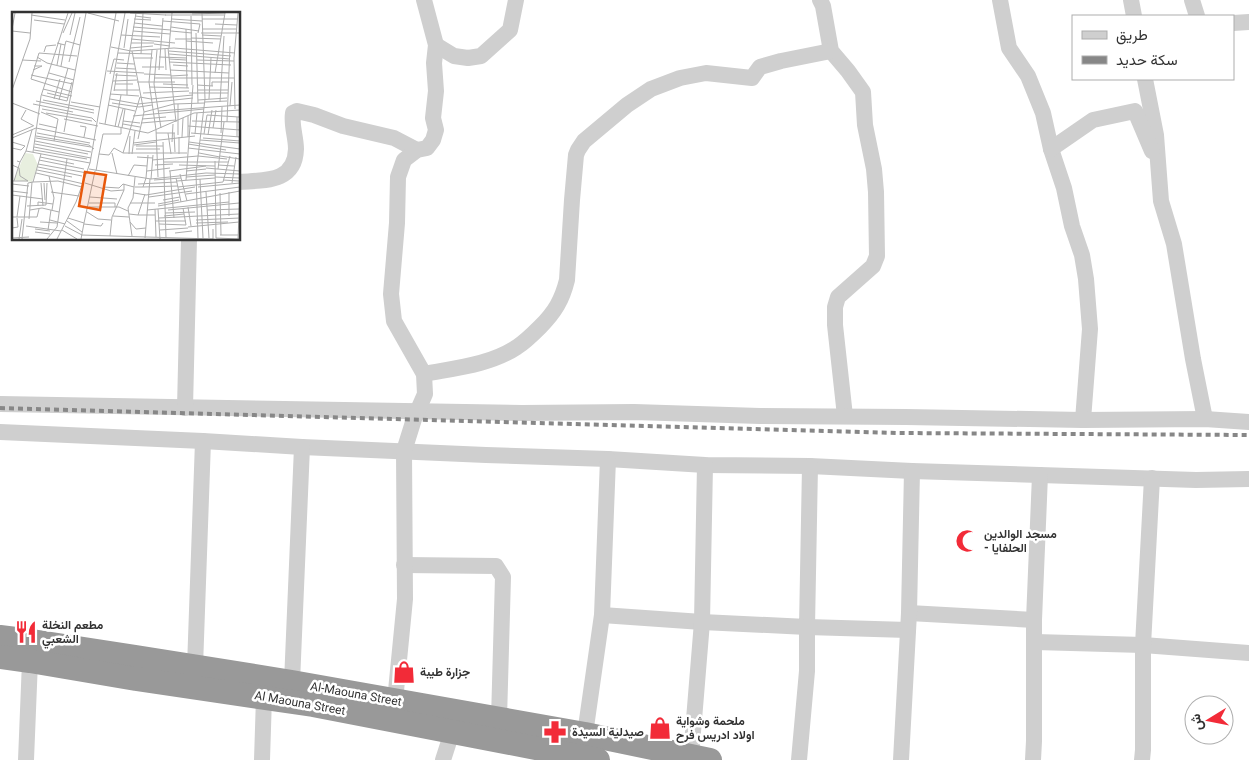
<svg xmlns="http://www.w3.org/2000/svg" width="1249" height="760" viewBox="0 0 1249 760" font-family="Roboto,Vazirmatn,sans-serif">
<rect width="100%" height="100%" fill="#fff"/>
<g fill="none" stroke-linecap="round" stroke-linejoin="round">
<g stroke="#cfcfcf" stroke-width="16">
<polyline points="820,0 823,6 831,51 848,71 863,92 865,125 874,169 876,192 877,256 873,266 838,297 835,307 835,325 845,416"/>
<polyline points="1000,0 1009,48 1028,76 1043,113 1051,149 1064,188 1072,226 1082,255 1086,279 1090,329 1083,420"/>
<polyline points="1131,0 1134,16"/>
<polyline points="1192,0 1197,16"/>
<polyline points="1233,23 1249,22"/>
<polyline points="436,45 454,56 468,58 481,56 510,30 516,0"/>
<polyline points="1145,79 1156,135 1161,201 1174,244 1193,359 1205,419"/>
<polyline points="1051,149 1093,120 1135,111 1152,151"/>
<path d="M239 182C264 180 295 183 296 149 296 137 291 125 293 113L297 111 314 115 343 126 394 138 417 150"/>
<path d="M424 374C455 368 490 365 517 347 525 342 533 334 540 327 555 312 562 300 567 280L572 200 576 155 578 150 584 141 627 105 651 89 680 78 706 73 752 78 760 67 781 61 831 51"/>
<polyline points="0,404 522,413 634,412 760,416 906,417 1083,420 1205,419 1249,422"/>
<polyline points="185,408 189,239"/>
<polyline points="0,432 203,441 302,447 486,455 608,459 705,465 810,466 912,471 1196,480 1249,479"/>
<polyline points="404,565 496,566 503,577 499,719"/>
<polyline points="909,613 1034,620"/>
<polyline points="602,615 702,622 807,627 810,466"/>
<polyline points="1035,642 1143,645 1249,653"/>
<polyline points="195,667 203,441"/>
<polyline points="292,682 302,447"/>
<polyline points="395,701 405,599 404,451 414,419 425,394 424,374 394,321 391,294 397,223 398,177 404,160 417,150 427,148 433,140 436,130 433,118 436,91 434,63 436,45 424,0"/>
<polyline points="585,734 602,615 608,459"/>
<polyline points="691,756 702,622 705,465"/>
<polyline points="26,760 30,661"/>
<polyline points="262,760 264,697"/>
<polyline points="443,760 452,732"/>
<polyline points="799,760 807,671 807,627 908,630"/>
<polyline points="901,760 909,613 912,471"/>
<polyline points="1033,760 1034,741 1034,620 1040,475"/>
<polyline points="1142,760 1143,750 1143,645 1152,478"/>
</g>
<g stroke="#999" stroke-width="24">
<polyline points="0,637 32,641 136,657 292,682 585,734 710,760"/>
<polyline points="0,657 30,661 136,679 313,705 598,760"/>
</g>
<polyline stroke="#878787" stroke-width="4" stroke-dasharray="5 4" stroke-linecap="butt" points="0,408 899,433 1249,435"/>
</g>
<defs>
<symbol id="mosque-bare" viewBox="-9 -9 18 18"><path d="M3.5-4.9A6 6 0 1 0 3.5 4.9A5 5 0 1 1 3.5-4.9Z" fill="#f22b38" stroke="#fff" stroke-width="2.5" paint-order="stroke"/></symbol>
<symbol id="restaurant-bare" viewBox="-9 -9 18 18"><path d="M-5-6h1v4h1v-4h1v4h1v-4h1v5L-1.5 .5V6h-2V.5L-5-1ZM5-6V6H3V1.5H1.5Q1.5-4 5-6Z" fill="#f22b38" stroke="#fff" stroke-width="2.5" paint-order="stroke"/></symbol>
<symbol id="shop-bare" viewBox="-9 -9 18 18"><path d="M-5-2.5h2.3a2.7 3.5 0 0 1 5.4 0H5L5.5 6h-11ZM-1.5-2.5h3a1.5 2.3 0 0 0-3 0Z" fill="#f22b38" stroke="#fff" stroke-width="2.5" paint-order="stroke"/></symbol>
<symbol id="pharmacy-bare" viewBox="-9 -9 18 18"><path d="M-2-6h4v4h4v4h-4v4h-4v-4h-4v-4h4Z" fill="#f22b38" stroke="#fff" stroke-width="2.5" paint-order="stroke"/></symbol>
</defs>
<g fill-rule="evenodd">
<use href="#mosque-bare" x="951" y="525" width="32" height="32"/>
<use href="#restaurant-bare" x="10" y="616" width="32" height="32"/>
<use href="#shop-bare" x="388" y="656" width="32" height="32"/>
<use href="#shop-bare" x="644" y="712" width="32" height="32"/>
<use href="#pharmacy-bare" x="539" y="716" width="32" height="32"/>
</g>
<g text-anchor="middle" stroke-width="5" stroke-linejoin="round" paint-order="stroke">
<g font-size="12" font-weight="bold" fill="#323232" stroke="#fff" text-anchor="start">
<text x="984" y="538">مسجد الوالدين<tspan x="984" dy="14">- الحلفايا</tspan></text>
<text x="42" y="629">مطعم النخلة<tspan x="42" dy="14">الشعبي</tspan></text>
<text x="420" y="676">جزارة طيبة</text>
<text x="676" y="725">ملحمة وشواية<tspan x="676" dy="14">اولاد ادريس فرح</tspan></text>
<text x="572" y="736">صيدلية السيدة</text>
</g>
<g font-size="12" fill="#323232" stroke="#fff">
<text transform="translate(356 694) rotate(10)" y="4">Al-Maouna Street</text>
<text transform="translate(300 703) rotate(10)" y="4">Al Maouna Street</text>
</g>
</g>
<g transform="translate(12 12)">
<rect width="228" height="228" fill="#fff"/>
<path d="M13 141 21 142 26 153 20 170 2 168Z" fill="#e8efdf"/>
<path fill="none" stroke="#adadad" stroke-width="1" d="M76 1 107 9M118 1 154 3M180 2 213 1M19 3 53 8M153 3H212M123 4 139 6M179 4 180 73M122 7 139 8M160 7 190 9M190 7H226M22 8 52 12M151 9 188 12 186 21M122 11 150 14M203 12 225 13M121 15 159 18M159 15 187 19M0 17 3 1M174 17 175 76M190 17H224M0 19 18 21M121 19 158 22M159 19 180 21M51 21 60 1M184 21 186 91M189 21H228M58 23 63 1M109 23 148 25M190 23 209 24M179 26 209 27M119 27 163 31M163 27H179M174 29 201 31M45 31 53 33 49 54M119 31H142M142 32 158 34M53 33 54 29 68 33M99 35 119 39 162 36 223 41M112 36 116 7M118 36 141 34M156 36 164 110M157 36 160 1M153 37 154 58M140 38 137 70 144 118M145 38 142 72 149 116M120 39 132 100 126 127M157 39 219 44M32 40 34 34 44 33M106 41 140 42M129 42 131 1M157 42 218 47M25 45 35 51 63 58M147 45 175 46M121 46H141M157 47 174 48M10 48 29 49M185 48 222 49M57 50 68 5M157 50 219 53M105 51 122 52M45 53 49 32M161 53 176 54M130 55H152M104 56 123 57M21 58 30 54H22M147 58 151 6M158 58 217 61M95 59 132 61M37 61 62 68M203 61 213 1M98 62 102 47 112 48M132 62 159 63M19 63 61 72M103 63 124 64M159 64 176 63M142 66H222M101 69 125 68M125 70H163M103 72H121M151 72 176 73M185 73 201 74M200 74V70H217M137 75 177 76M31 77 60 84M0 78 18 27 20 1M102 78H127M186 78H216M102 79 105 61M60 80 19 67 27 41 65 44M35 81 56 86M131 81 177 79M177 81H216M98 82 127 84M30 83 55 89M115 83V56L124 1M128 85 111 141H175M128 85 139 87 181 83M42 87 48 67M98 87 126 92 181 86M197 87 199 46M31 88 82 98M47 88 56 56M186 88 215 86M24 89 82 101M55 89 60 70M59 90 88 95M193 90 215 89M208 90 212 24M0 91 28 102M100 91 127 95 140 93M21 92 61 100M166 92V123M96 93 123 99M218 94 220 70M30 97 80 106 84 110M223 97 222 46 226 1M14 98 9 107 22 114M146 99 228 93M29 100 46 107 42 129M132 100 162 92 193 91M34 101 80 109M195 103 227 105M121 104 192 97M176 104V125M52 107 86 114M130 107 154 105M111 109 128 111M180 109 228 110M215 110 218 34M87 111 136 121 182 101 228 98M129 111 164 108M27 112 45 116M93 112 113 1M111 112 128 115M68 114 74 115 72 125M176 114 228 118M103 115 109 83M106 115 111 97M110 116 113 97M201 116 204 98M144 118 146 165M52 120 74 1M25 121 78 131M144 121H163M156 121 159 142M162 121 163 140M179 121 228 125M209 121 210 95M183 122 185 101M192 122 195 103M0 123 21 114M196 123 200 98M24 124 77 133 82 137M170 125 171 106M225 125V105M0 126 24 116 84 128M24 126 79 135M191 126 228 129M188 128 228 131M23 129 79 140M0 130 13 134 9 138 0 136M151 130 154 226M160 130 161 112M177 130 228 137M121 131 183 124M23 132 76 142M176 132 214 138M122 133 144 130M124 134H151M22 135 79 146M176 136 228 142M124 137H148M22 138 40 141M14 139 78 151M21 140 29 84 56 1M40 141 75 147M100 141 105 162M187 141 208 145M87 142 91 122H109V116M117 142 118 124M120 142 123 119M167 142V125M186 144 215 147M208 144 228 147M28 145 62 152M125 145 141 146M27 148 72 157M140 148 186 144M5 149 8 150 14 139 20 118M203 149 204 226M152 150H216M26 152 75 161M0 153 7 156 8 164 16 169H0M143 153 161 152M167 153 203 154M206 153 222 154M26 155 70 164M194 156 228 159M77 157 139 167 194 161 228 162M206 157 212 110M25 158 60 165M84 159 87 142 97 143 102 136 111 141M135 159 158 156M157 159 194 154M158 159 162 206M174 159 194 157M24 161 72 172M168 162 175 189M37 164 42 186 40 198M116 164 122 153 135 154M174 165 203 163M203 165 228 166M134 166 136 143M164 166 169 190M139 167 141 143M188 167 191 226M142 168 169 166M174 168 181 73M211 168 227 169M2 169 8 150M165 169 203 166M21 170 46 169 70 175M211 170 218 144M29 171 31 194M32 171 33 188M73 171 99 179 112 178V172M220 171 224 145M0 172 17 174M126 172 165 170M91 175 107 176 111 172 122 175M123 175H131L134 166M131 175 166 174M166 175 211 170M186 175 228 171M0 179 16 181M39 180 67 184M194 180 197 226M217 180V204M122 181 134 183 183 175M208 181 209 223M174 182 228 175M0 183 31 187M78 185 105 187M137 185 180 179M151 188 168 185M77 191H103V195M118 191H143M146 192 167 188M15 194 34 193 35 171M26 194V190L41 192M146 194 228 179 226 227M77 195H107L116 199M176 195 179 214M171 196 174 213M143 197 144 225M146 197 148 227M18 198 30 196 47 200M135 198 217 190M156 198 227 191M195 198 227 197M75 200 86 207 99 208M153 201 183 200M117 202 126 203 133 182M126 203H143M101 204 117 205M152 204 172 202M0 205H25L27 197M5 205 8 184M56 206 72 211 69 227M147 206 227 202M17 207 20 170M38 208 53 212M184 208 228 206M55 209 70 220M143 209H174M28 210 45 211M118 210 124 217 134 216M72 211 83 159M184 211 216 210M72 212 89 214 91 211M147 212 174 213M14 214 49 219M53 214 70 223M176 215 227 210M0 216 6 215 5 206M23 217 38 219M36 218 39 198M50 218 65 227M148 218 176 216M23 220 38 222M163 221 180 219M69 223 201 227V217M208 223H226M98 224 100 205 112 178M120 224 116 196 121 186 123 165M0 226 17 225M133 226 138 167M204 226 228 227M7 227 10 207M10 227 16 171 21 170 29 142M35 227 45 215 55 147M45 227 64 190 78 151 104 1M186 227 184 161 193 87 190 1"/>
<path fill="#e8590c" fill-opacity="0.15" stroke="#e8590c" stroke-width="2.5" d="M73 160 94 163 88 198 67 194Z"/>
<rect width="228" height="228" fill="none" stroke="#323232" stroke-width="2.5"/>
</g>
<rect x="1072" y="15" width="162" height="65" fill="#ffffff" stroke="#adadad"/>
<rect x="1082" y="31" width="25" height="8" fill="#cfcfcf" stroke="#adadad"/>
<text x="1116" y="40" font-size="15" fill="#323232">طريق</text>
<rect x="1082" y="56" width="25" height="8" fill="#878787" stroke="#adadad"/>
<text x="1116" y="65" font-size="15" fill="#323232">سكة حديد</text>
<g transform="translate(1209 720) rotate(260)"><circle r="24" fill="#ffffff" stroke="#adadad"/>
<path d="M0-4L9 19L0 12L-9 19Z" fill="#f22b38"/>
<text y="-8" font-size="14" font-weight="bold" text-anchor="middle" fill="#323232">ش</text>
</g>
</svg>
